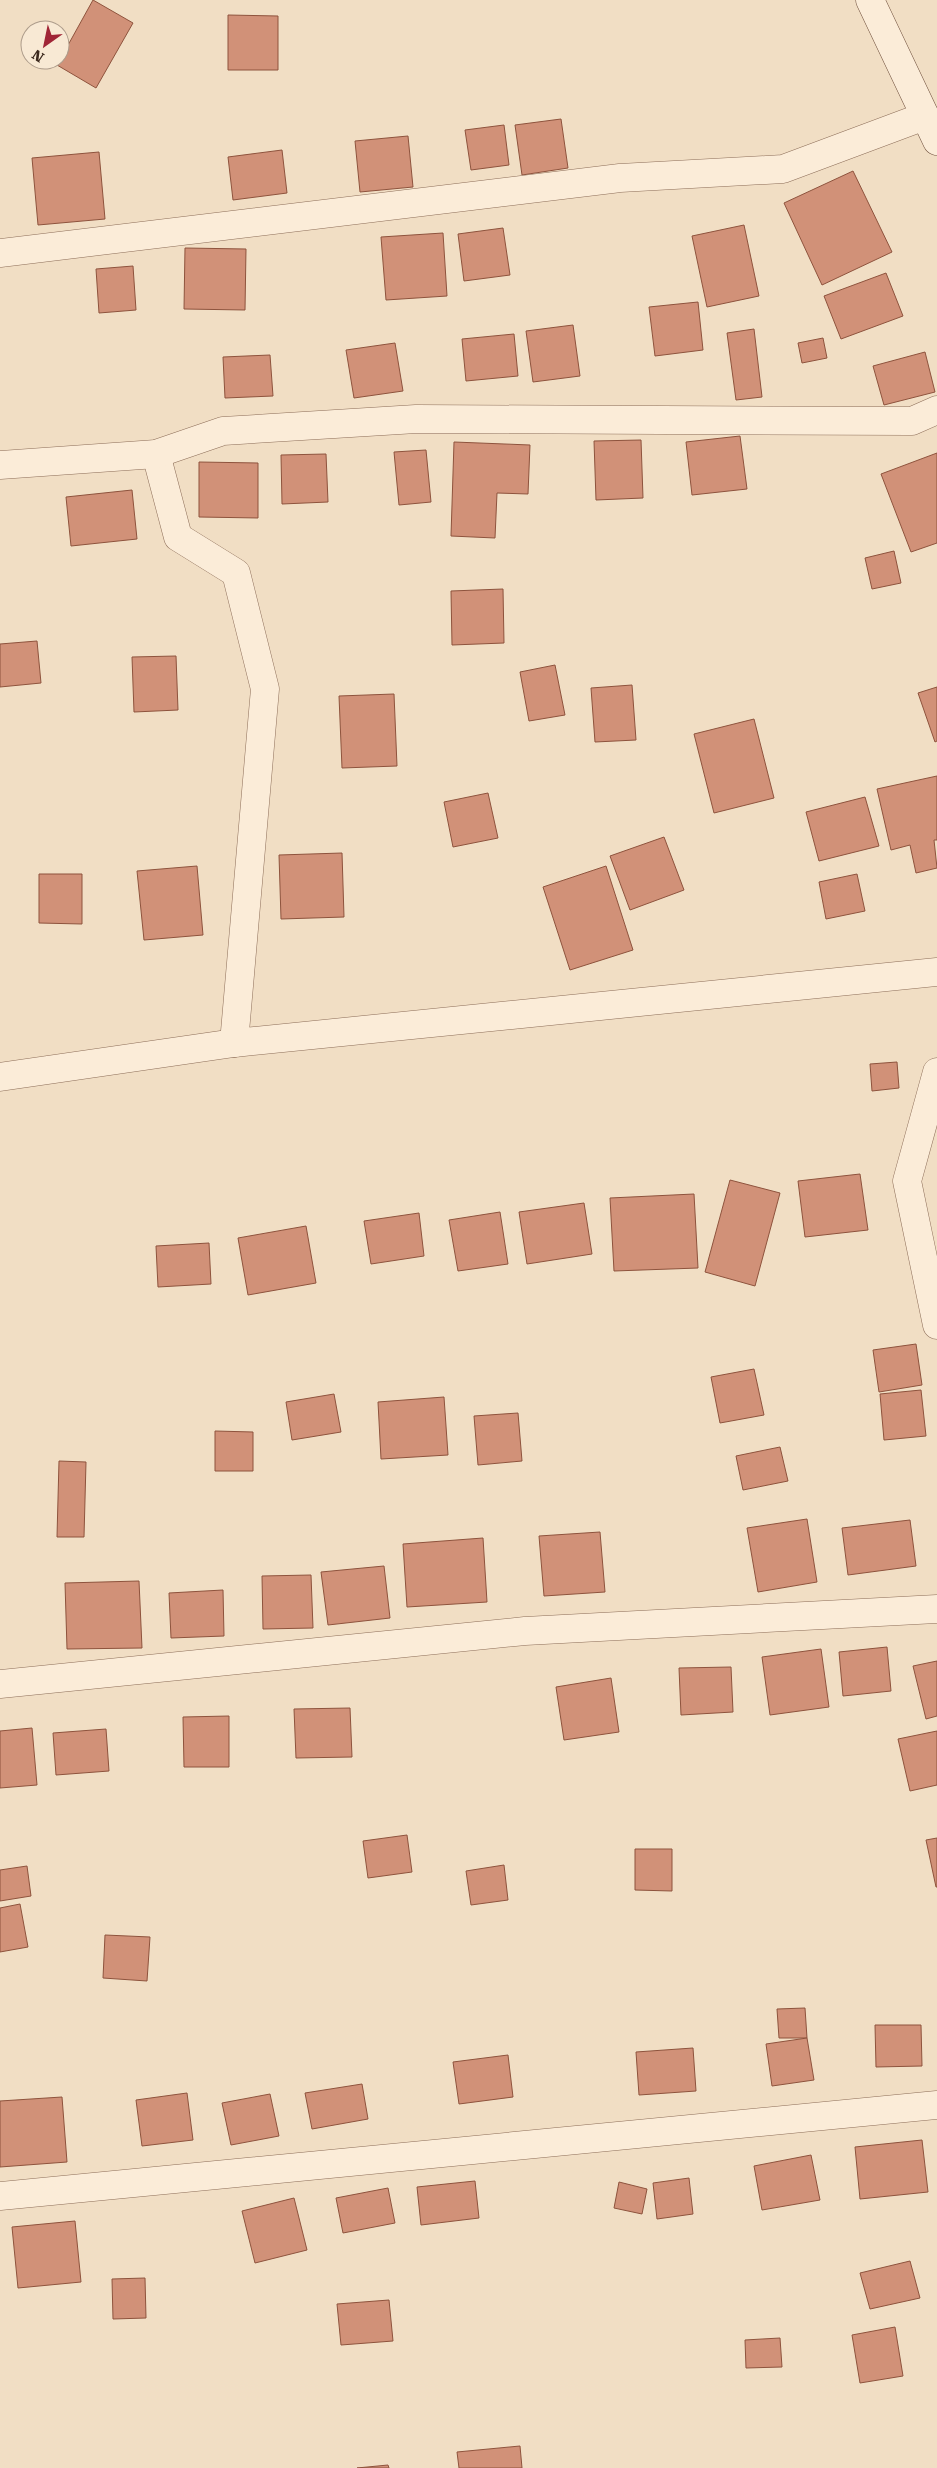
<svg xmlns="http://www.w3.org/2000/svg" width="937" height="2468" viewBox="0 0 937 2468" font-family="'Roboto Serif',serif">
<rect width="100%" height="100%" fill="#f1dec4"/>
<g fill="#d19178" stroke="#8e533d">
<polygon points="93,0 133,23 96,88 57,65"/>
<polygon points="228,15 278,16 278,70 228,70"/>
<polygon points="561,119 568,168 522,175 515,125"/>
<polygon points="504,125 509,165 471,170 465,130"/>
<polygon points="408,136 413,187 360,192 355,141"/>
<polygon points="282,150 287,193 233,200 228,157"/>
<polygon points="99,152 105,219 38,225 32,158"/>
<polygon points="853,171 892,252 822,285 784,203"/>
<polygon points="744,225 759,296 707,307 692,236"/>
<polygon points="503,228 510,275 464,281 458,234"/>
<polygon points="443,233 447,296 386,300 381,237"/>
<polygon points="185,248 246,249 245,310 184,309"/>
<polygon points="133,266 136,310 99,313 96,269"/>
<polygon points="886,273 903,316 841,339 824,296"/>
<polygon points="698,302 703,350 655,356 649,307"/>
<polygon points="573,325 580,376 533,382 526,331"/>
<polygon points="754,329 762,397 736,400 727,333"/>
<polygon points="514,334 518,376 466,381 462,339"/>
<polygon points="823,338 827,358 802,363 798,343"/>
<polygon points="395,343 403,391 354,398 346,350"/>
<polygon points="925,352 935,392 884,405 873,366"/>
<polygon points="270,355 273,396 225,398 223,357"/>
<polygon points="740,436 747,489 692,495 686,442"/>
<polygon points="641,440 643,498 596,500 594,441"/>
<polygon points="454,442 530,445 528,494 497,493 495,538 451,536"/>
<polygon points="426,450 431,502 399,505 394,452"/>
<polygon points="937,453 937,543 911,552 881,474"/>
<polygon points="326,454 328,502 282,504 281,455"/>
<polygon points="199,462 258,463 258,518 199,517"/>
<polygon points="132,490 137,539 71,546 66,497"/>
<polygon points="894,551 901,583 872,589 865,558"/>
<polygon points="503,589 504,643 452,645 451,591"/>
<polygon points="37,641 41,683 0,687 0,644"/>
<polygon points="176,656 178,710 134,712 132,657"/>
<polygon points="555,665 565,715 529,721 520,672"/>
<polygon points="632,685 636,740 595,742 591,688"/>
<polygon points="937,687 937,741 935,742 918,693"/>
<polygon points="394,694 397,766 342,768 339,696"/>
<polygon points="754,719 774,798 714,813 694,734"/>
<polygon points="937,776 937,840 934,840 937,868 916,873 910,845 891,850 877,789"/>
<polygon points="488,793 498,838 453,847 444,802"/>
<polygon points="865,797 879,846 819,861 806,812"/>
<polygon points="664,837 684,890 630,910 610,856"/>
<polygon points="342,853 344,917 281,919 279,855"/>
<polygon points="197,866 203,935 144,940 137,871"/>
<polygon points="606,866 633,950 570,970 543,887"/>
<polygon points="39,874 82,874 82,924 39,923"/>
<polygon points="857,874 865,911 826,919 819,882"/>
<polygon points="897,1062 899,1088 872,1091 870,1064"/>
<polygon points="860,1174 868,1230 805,1237 798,1181"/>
<polygon points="730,1180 780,1193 755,1286 705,1272"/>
<polygon points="694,1194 698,1268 614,1271 610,1198"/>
<polygon points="584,1203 592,1254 527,1264 519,1212"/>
<polygon points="500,1212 508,1264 458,1271 449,1220"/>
<polygon points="419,1213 424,1256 371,1264 364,1221"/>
<polygon points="306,1226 316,1283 248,1295 238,1238"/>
<polygon points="209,1243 211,1284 158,1287 156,1246"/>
<polygon points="916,1344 922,1385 879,1392 873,1350"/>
<polygon points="754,1369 764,1415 720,1423 711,1377"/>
<polygon points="921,1390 926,1436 884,1440 880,1394"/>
<polygon points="334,1394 341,1432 292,1440 286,1402"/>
<polygon points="444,1397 448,1455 381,1459 378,1402"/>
<polygon points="518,1413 522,1461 478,1465 474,1416"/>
<polygon points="215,1431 253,1432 253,1471 215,1471"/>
<polygon points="780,1447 788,1481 743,1490 736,1456"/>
<polygon points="59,1461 86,1462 84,1537 57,1537"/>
<polygon points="807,1519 817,1582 758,1592 747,1528"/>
<polygon points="910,1520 916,1566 848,1575 842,1528"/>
<polygon points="600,1532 605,1592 544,1596 539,1536"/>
<polygon points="483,1538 487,1602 407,1607 403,1544"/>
<polygon points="384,1566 390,1618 328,1625 321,1572"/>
<polygon points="311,1575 313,1628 263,1629 262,1576"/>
<polygon points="139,1581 142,1648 67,1649 65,1583"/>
<polygon points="223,1590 224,1636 171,1638 169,1593"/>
<polygon points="887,1647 891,1691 843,1696 839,1652"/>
<polygon points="821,1649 829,1707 770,1715 762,1657"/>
<polygon points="937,1661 937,1716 926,1719 913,1666"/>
<polygon points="731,1667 733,1712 681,1715 679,1668"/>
<polygon points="611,1678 619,1732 564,1740 556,1687"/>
<polygon points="350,1708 352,1757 296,1758 294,1709"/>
<polygon points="229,1716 229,1767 184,1767 183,1717"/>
<polygon points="32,1728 37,1785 0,1788 0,1731"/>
<polygon points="106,1729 109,1771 56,1775 53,1733"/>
<polygon points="937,1731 937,1785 910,1791 898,1739"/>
<polygon points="407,1835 412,1872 368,1878 363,1841"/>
<polygon points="937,1838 937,1887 936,1887 926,1840"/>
<polygon points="635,1849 672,1849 672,1891 635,1890"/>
<polygon points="504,1865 508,1900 471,1905 466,1871"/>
<polygon points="27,1866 31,1896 0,1901 0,1870"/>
<polygon points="20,1904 28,1947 0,1952 0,1908"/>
<polygon points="105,1935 150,1937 147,1981 103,1978"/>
<polygon points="805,2008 807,2038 779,2038 777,2009"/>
<polygon points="875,2025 921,2025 922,2066 876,2067"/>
<polygon points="807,2038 814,2080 772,2086 766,2044"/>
<polygon points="693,2048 696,2091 639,2095 636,2052"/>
<polygon points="508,2055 513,2097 459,2104 453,2062"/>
<polygon points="362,2084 368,2119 312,2129 305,2093"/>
<polygon points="187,2093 193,2140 142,2146 136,2100"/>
<polygon points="270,2094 279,2136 231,2145 222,2103"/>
<polygon points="62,2097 67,2162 0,2167 0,2101"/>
<polygon points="922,2140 928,2192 860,2199 855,2147"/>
<polygon points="811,2155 820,2200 762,2210 754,2166"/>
<polygon points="689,2178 693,2214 657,2219 653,2183"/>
<polygon points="475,2181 479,2218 421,2225 417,2187"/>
<polygon points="619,2182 647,2189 642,2214 614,2208"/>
<polygon points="388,2188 395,2223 343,2233 336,2198"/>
<polygon points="294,2198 307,2250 255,2263 242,2211"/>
<polygon points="75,2221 81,2282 18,2288 12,2227"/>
<polygon points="910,2261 920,2298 870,2309 860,2273"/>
<polygon points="145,2278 146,2318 113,2319 112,2279"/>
<polygon points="389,2300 393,2341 341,2345 337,2304"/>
<polygon points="895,2327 903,2376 860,2383 852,2335"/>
<polygon points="780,2338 782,2367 746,2368 745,2340"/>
<polygon points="520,2446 522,2468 459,2468 457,2452"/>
<polygon points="388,2465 389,2468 357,2468"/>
</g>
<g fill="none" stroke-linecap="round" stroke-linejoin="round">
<defs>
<g id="minor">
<polyline points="0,253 620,178 783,169 925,116"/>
<polyline points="156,454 178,537 236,573 265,689 234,1043"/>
<polyline points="0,465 156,454 223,431 416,419 912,421 937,410"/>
<polyline points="937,1072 907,1181 937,1325"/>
<polyline points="0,1684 525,1631 937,1609"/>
<polyline points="0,2196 937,2105"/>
</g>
<polyline id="tertiary" points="0,1077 234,1043 937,972"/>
<polyline id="secondary" points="870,0 937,141"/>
</defs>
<use href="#minor" stroke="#8d6e59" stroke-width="29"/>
<use href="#tertiary" stroke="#8d6e59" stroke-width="29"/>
<use href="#secondary" stroke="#6f4f3c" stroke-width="29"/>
<use href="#minor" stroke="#fbecd8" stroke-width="28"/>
<use href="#tertiary" stroke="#fbecd8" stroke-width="28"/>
<use href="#secondary" stroke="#fbecd8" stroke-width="28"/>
</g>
<g transform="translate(45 45) rotate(213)"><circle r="24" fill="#f8e9d4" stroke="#ad9c8b"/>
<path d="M0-4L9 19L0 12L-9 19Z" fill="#a02536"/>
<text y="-8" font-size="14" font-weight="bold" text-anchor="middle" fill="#3c291e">N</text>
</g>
</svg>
